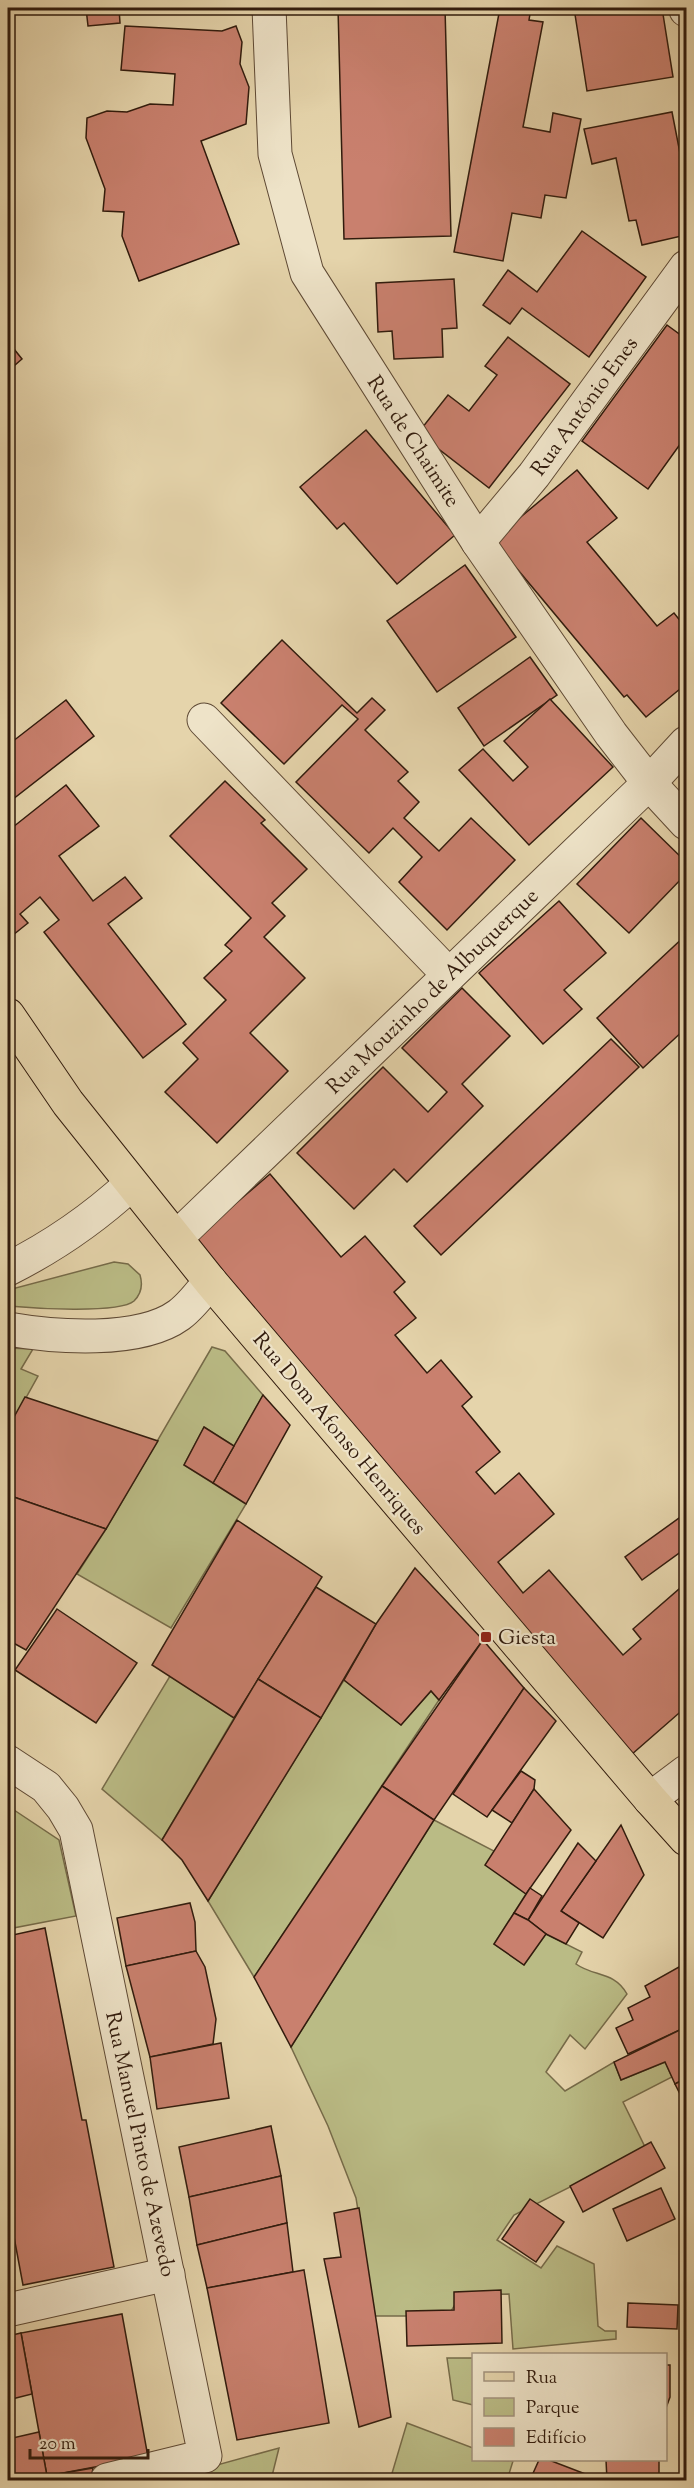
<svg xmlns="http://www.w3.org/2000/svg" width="694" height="2488" viewBox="0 0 694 2488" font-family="'Sorts Mill Goudy',serif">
<rect width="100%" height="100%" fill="#e5d4ab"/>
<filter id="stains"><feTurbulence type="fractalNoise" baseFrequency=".00333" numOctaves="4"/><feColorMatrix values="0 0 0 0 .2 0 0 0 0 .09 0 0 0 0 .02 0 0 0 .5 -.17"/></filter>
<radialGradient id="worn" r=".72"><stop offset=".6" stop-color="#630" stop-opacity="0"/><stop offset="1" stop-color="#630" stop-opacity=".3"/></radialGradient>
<g fill="#babb85" stroke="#766b49" stroke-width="1.5">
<path d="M114 1262 128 1264 140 1275C143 1285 141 1294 134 1301 119 1314 30 1308 8 1306V1290Z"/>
<polygon points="212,1347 225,1351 263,1395 234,1446 204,1427 184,1465 246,1504 171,1628 77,1574 106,1529"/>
<polygon points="8,1348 33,1349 21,1369 38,1376 8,1430"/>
<polygon points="170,1676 234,1718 162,1840 102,1789"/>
<polygon points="344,1680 401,1725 431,1691 439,1700 254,1977 208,1901"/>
<polygon points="8,1806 59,1840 76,1916 8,1929"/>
<path d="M434 1820 494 1851 526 1894 494 1944 524 1965 546 1934 582 1952 576 1964C594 1977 614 1971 627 1994L585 2049 570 2035 546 2072 565 2091 614 2062 621 2080 665 2062 672 2077 623 2102 646 2149 514 2215 497 2240 541 2268 557 2246 594 2264 598 2326 605 2331H616V2339L513 2349 509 2294 461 2295 448 2316H375L356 2198 328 2126 291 2047Z"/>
<polygon points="447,2358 473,2358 473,2405 453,2400"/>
<polygon points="407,2423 473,2448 474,2460 513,2461 508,2477 517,2480 390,2480"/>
<polygon points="279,2448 271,2480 204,2480 206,2468"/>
</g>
<g fill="#c9806e" stroke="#311b0d" stroke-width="1.5">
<polygon points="86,8 119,8 120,23 88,26"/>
<polygon points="338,8 445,8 451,236 344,239"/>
<polygon points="500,8 531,8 529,20 543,22 523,127 550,132 553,113 581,119 566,198 545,195 541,218 512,213 503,261 454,252"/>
<polygon points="574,8 662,8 673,77 587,91"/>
<polygon points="125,26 222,31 236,26 242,42 240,64 249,87 246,124 201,141 239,244 139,281 122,236 124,212 103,211 105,189 86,138 87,118 107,111 127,112 150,104 173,105 175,74 121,70"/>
<polygon points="672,112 686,184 686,235 642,245 636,220 629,221 616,158 592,164 584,129"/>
<polygon points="582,231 646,277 589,357 522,308 510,324 483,305 508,270 537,292"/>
<polygon points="454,279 457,328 442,329 443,357 394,359 392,331 378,332 376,283"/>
<polygon points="667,325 686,339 686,436 648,489 582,441"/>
<polygon points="508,337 570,384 489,488 418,433 448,395 469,411 497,375 485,366"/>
<polygon points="10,344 22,359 8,371 8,346"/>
<polygon points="366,430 455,535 397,584 344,523 337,529 300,487"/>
<polygon points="577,470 617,518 587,542 657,626 674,613 686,628 686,684 646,717 627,695 624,697 493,540"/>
<polygon points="465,565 516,637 437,692 387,621"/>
<polygon points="282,640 357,713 372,698 385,710 365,730 408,772 398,781 419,802 404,818 439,851 471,818 515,860 447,930 399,882 422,857 393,828 369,853 296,782 358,719 342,705 284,764 221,703"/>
<polygon points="530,657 557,695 484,746 458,708"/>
<polygon points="550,699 613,767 529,845 459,770 483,749 513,781 528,767 504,741"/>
<polygon points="66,700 94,736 8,803 8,745"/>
<polygon points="225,781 265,820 261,823 307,869 272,903 285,916 264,937 305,978 250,1033 288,1071 217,1143 165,1092 198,1059 183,1043 226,1000 204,978 232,951 225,945 251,918 170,836"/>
<polygon points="66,785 99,826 59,856 93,901 125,877 142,898 108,924 186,1024 143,1058 44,932 59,920 40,897 20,914 28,923 8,939 8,831"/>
<polygon points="641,818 686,862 686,874 629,933 577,884"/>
<polygon points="559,901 606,953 564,990 582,1009 543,1044 479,973"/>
<polygon points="686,935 686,1028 643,1068 597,1018"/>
<polygon points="462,988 510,1036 462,1084 483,1106 407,1182 394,1169 354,1209 297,1153 383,1067 428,1112 447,1092 402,1048"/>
<polygon points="611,1039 639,1067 441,1255 414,1226"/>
<polygon points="270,1174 341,1257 365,1236 405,1282 394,1292 416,1318 395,1335 427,1373 441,1360 472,1397 462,1406 500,1452 476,1472 495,1494 519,1473 554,1514 498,1562 523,1593 549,1570 623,1655 641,1639 633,1629 686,1583 686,1707 631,1755 188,1244"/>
<polygon points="263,1395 290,1425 246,1504 213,1483"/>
<polygon points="25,1397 158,1441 106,1529 8,1495 8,1428"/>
<polygon points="204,1427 234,1446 213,1483 184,1465"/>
<polygon points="8,1495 106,1529 26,1650 8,1640"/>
<polygon points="686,1513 686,1548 642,1580 625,1557"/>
<polygon points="237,1520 322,1577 234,1718 152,1665"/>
<polygon points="415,1568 483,1640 439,1700 431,1691 401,1725 344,1680 376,1624"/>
<polygon points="316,1587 376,1624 321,1718 258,1679"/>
<polygon points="57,1609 137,1663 96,1723 15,1670"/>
<polygon points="483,1640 524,1688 434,1820 382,1786"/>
<polygon points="258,1679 321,1718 208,1901 182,1860 162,1840"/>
<polygon points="524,1688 556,1721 487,1817 453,1794"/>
<polygon points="521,1771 535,1780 534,1789 512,1823 492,1810"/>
<polygon points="382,1786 434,1820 291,2047 254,1977"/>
<polygon points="534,1789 571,1830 526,1894 485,1865"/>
<polygon points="621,1825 644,1875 603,1938 561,1911"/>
<polygon points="578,1843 596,1861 561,1911 579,1923 566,1944 546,1934 528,1920"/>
<polygon points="530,1888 542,1896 528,1920 514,1913"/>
<polygon points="190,1903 195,1922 196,1951 126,1966 117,1918"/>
<polygon points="514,1913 528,1920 546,1934 524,1965 494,1944"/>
<polygon points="45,1928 82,2120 86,2120 114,2267 23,2285 8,2205 8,1936"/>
<polygon points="196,1951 205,1967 216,2019 213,2044 150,2057 126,1966"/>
<polygon points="686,1963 686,2027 628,2054 616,2028 633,2020 628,2008 650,1997 645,1986"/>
<polygon points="686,2027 686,2078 675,2084 665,2062 621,2080 614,2062"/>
<polygon points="221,2043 229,2098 157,2109 150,2057"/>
<polygon points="686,2078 686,2106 675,2084"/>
<polygon points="271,2126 281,2176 189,2197 179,2147"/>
<polygon points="651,2142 665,2168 583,2212 570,2186"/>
<polygon points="281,2176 287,2223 197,2245 189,2197"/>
<polygon points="661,2188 675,2219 627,2241 613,2209"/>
<polygon points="530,2199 564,2222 536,2262 502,2239"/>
<polygon points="359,2208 391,2417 359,2427 324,2259 341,2257 334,2213"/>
<polygon points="287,2223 293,2272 207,2288 197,2245"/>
<polygon points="304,2270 329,2423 237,2440 207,2288"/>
<polygon points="501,2290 502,2343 407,2346 406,2311 454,2310 454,2292"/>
<polygon points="628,2303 678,2305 677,2329 627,2327"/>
<polygon points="122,2314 148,2457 47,2476 21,2333"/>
<polygon points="21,2333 32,2394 8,2400 8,2336"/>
<polygon points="666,2365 670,2365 670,2397 666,2408"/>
<polygon points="39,2432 47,2476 8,2479 8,2439"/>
<polygon points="539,2460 549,2460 601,2480 530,2480"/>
<polygon points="606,2460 659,2460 659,2480 607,2480"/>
<polygon points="93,2468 91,2480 45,2480 47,2476"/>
</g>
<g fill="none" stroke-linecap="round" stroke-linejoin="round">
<defs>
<g id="minor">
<polyline points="269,8 275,154 307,273 478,542 611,734 649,783 686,823"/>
<polyline points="686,8 686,10"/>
<polyline points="478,542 534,475 686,267"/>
<polyline points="204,720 449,975"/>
<polyline points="176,1238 649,783 686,743"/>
<path d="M8 1269C54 1246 93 1219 131 1184"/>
<path d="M8 1329C54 1337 139 1344 179 1315 191 1306 201 1293 210 1281"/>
<polyline points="8,1762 46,1787 63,1808 76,1830 205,2456 107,2480"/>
<polyline points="650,1799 686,1772"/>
<polyline points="8,2310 168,2274"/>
</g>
<polyline id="major" points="8,1015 68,1103 210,1281 650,1799 686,1839"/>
</defs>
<use href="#minor" stroke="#5e4934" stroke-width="35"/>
<use href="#major" stroke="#311b0d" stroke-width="35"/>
<use href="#minor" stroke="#eee3c8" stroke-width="33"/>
<use href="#major" stroke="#e5d4ab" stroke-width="33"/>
</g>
<rect fill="#8f2418" stroke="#eee3c8" stroke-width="2" x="480" y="1631" width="12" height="12" rx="3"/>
<g text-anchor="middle" stroke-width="4.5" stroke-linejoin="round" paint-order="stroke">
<g font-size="21" fill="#311b0d" stroke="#eee3c8">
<text transform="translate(584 406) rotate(-54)" y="7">Rua António Enes</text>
<text transform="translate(414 441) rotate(57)" y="7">Rua de Chaimite</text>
<text transform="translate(432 991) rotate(-44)" y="7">Rua Mouzinho de Albuquerque</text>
<text transform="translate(340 1433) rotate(50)" y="7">Rua Dom Afonso Henriques</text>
<text transform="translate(141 2144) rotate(78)" y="7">Rua Manuel Pinto de Azevedo</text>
</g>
<g font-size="21" fill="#311b0d" stroke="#eee3c8" text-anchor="start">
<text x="498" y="1644">Giesta</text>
</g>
</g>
<rect width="694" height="2488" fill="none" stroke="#e5d4ab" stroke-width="30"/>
<rect x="9" y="9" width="676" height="2470" fill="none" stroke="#311b0d" stroke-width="3"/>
<rect x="15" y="15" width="664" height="2458" fill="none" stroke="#311b0d" stroke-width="1.5"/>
<rect x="472" y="2353" width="195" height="108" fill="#eee3c8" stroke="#a2937d" stroke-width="1.5"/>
<rect x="484" y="2372" width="30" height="9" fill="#e5d4ab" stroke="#a2937d" stroke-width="1.5"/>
<text x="526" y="2383" font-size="18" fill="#311b0d">Rua</text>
<rect x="484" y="2398" width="30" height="18" fill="#babb85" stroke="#a2937d" stroke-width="1.5"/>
<text x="526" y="2413" font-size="18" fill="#311b0d">Parque</text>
<rect x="484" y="2428" width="30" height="18" fill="#c9806e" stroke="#a2937d" stroke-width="1.5"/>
<text x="526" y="2443" font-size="18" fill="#311b0d">Edifício</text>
<path d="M30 2449v9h118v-9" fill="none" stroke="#311b0d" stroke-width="3"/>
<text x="39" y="2449" font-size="18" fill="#311b0d" stroke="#eee3c8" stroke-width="4.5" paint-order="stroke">20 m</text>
<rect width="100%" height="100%" filter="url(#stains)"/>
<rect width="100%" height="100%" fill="url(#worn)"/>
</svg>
